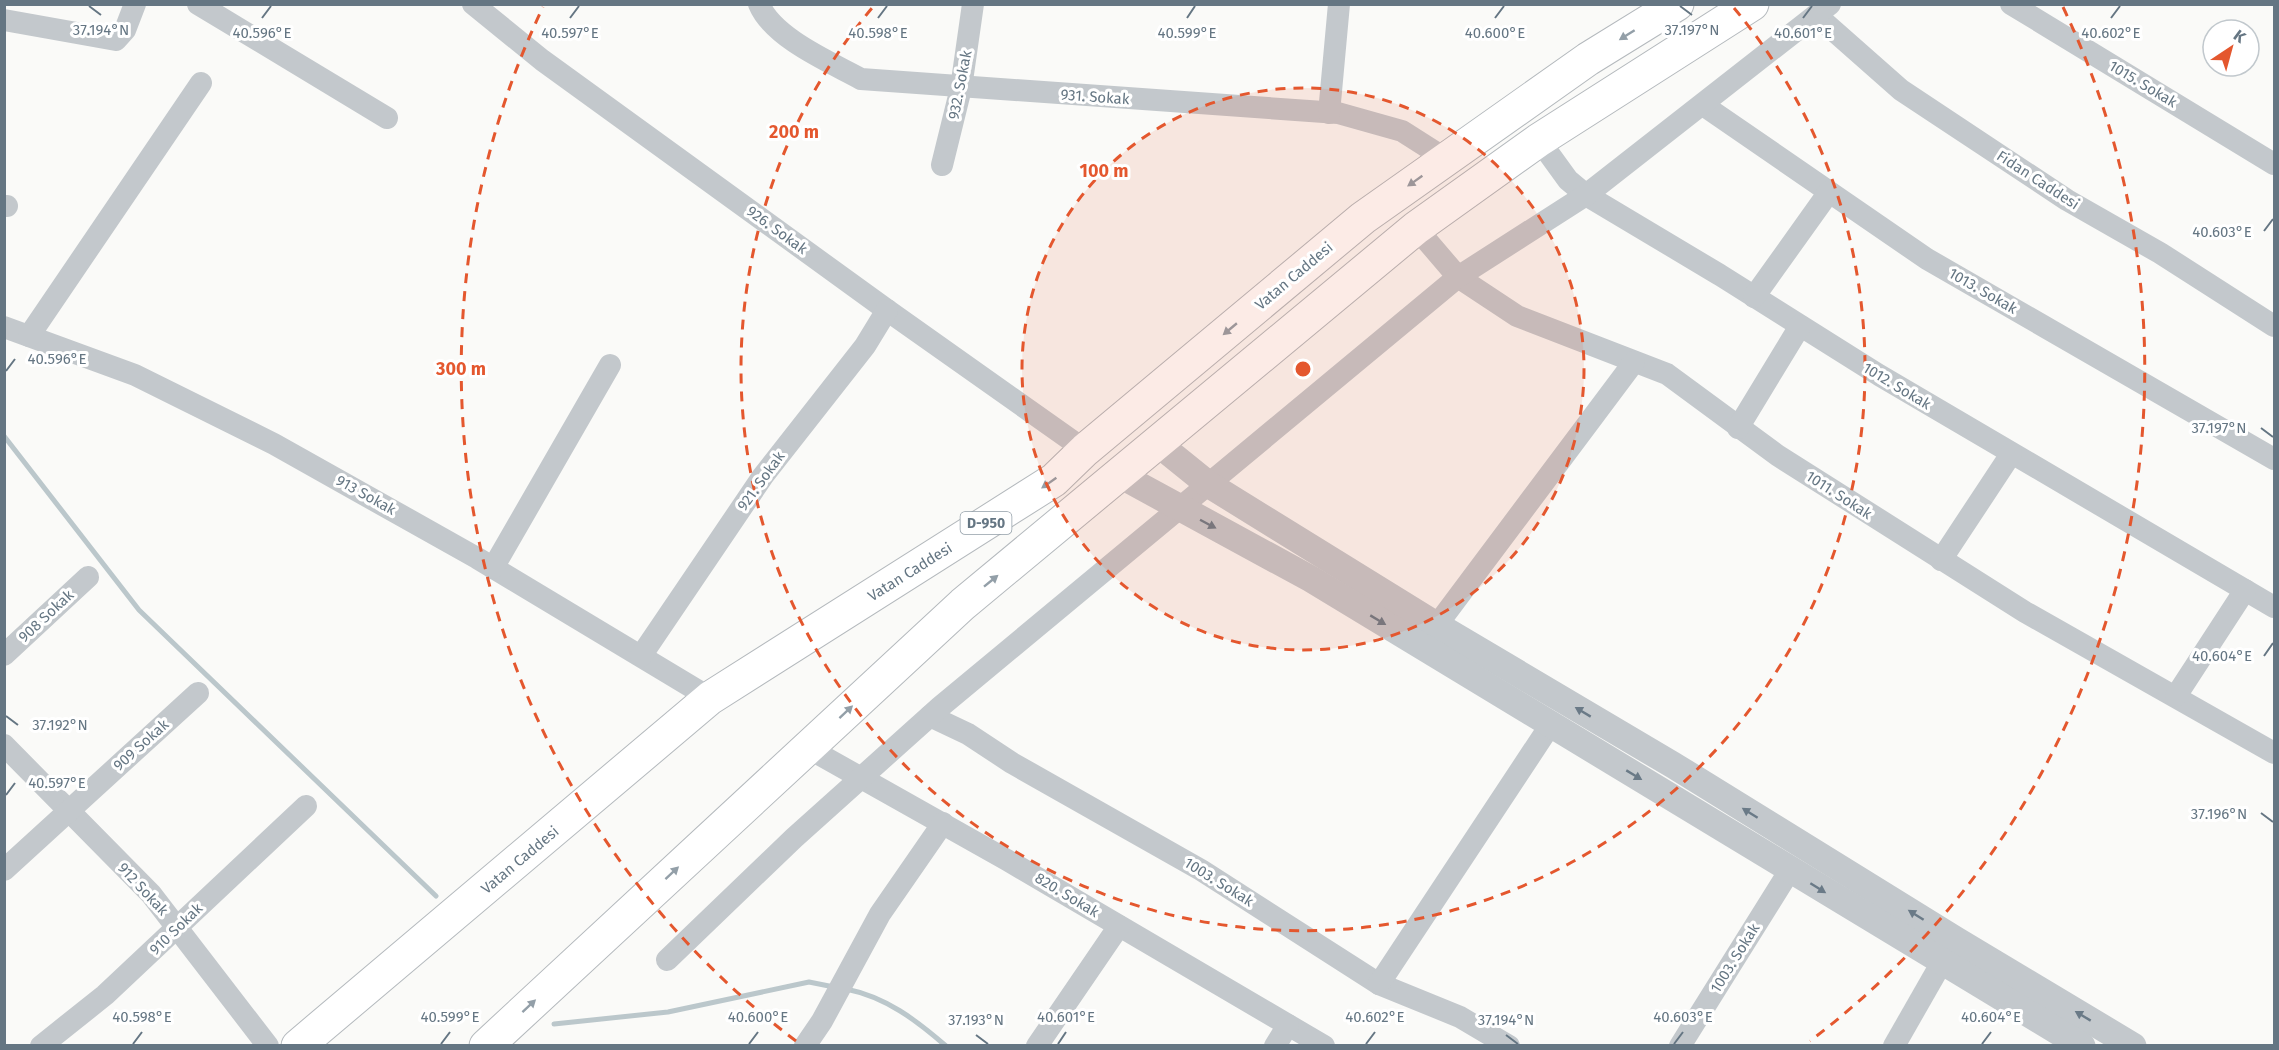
<svg xmlns="http://www.w3.org/2000/svg" width="2279" height="1050" viewBox="0 0 2279 1050" font-family="'Fira Sans',sans-serif">
<rect width="100%" height="100%" fill="#fafaf8"/>
<g fill="none" stroke-linecap="round" stroke-linejoin="round">
<g stroke="#bbc7cb" stroke-width="5">
<polyline points="4,436 139,610 436,896"/>
<path d="M846 989C886 997 916 1020 946 1046"/>
<polyline points="554,1024 668,1012 809,982 834,987"/>
</g>
<defs>
<g id="trunk">
<polyline points="298,1046 710,698 1054,480 1085,450 1363,218 1588,59 1677,4"/>
<polyline points="486,1046 963,604 1416,228 1539,140 1752,4"/>
</g>
</defs>
<use href="#trunk" stroke="#b4b9bd" stroke-width="35"/>
<g stroke="#c3c8cc" stroke-width="22">
<polyline points="198,4 387,118"/>
<polyline points="473,4 542,60 887,310 1085,450"/>
<path d="M759 4C773 38 830 62 861 79L1338 113 1402 131 1446 159"/>
<polyline points="2011,4 2274,164"/>
<polyline points="1816,15 1901,90 2067,200 2160,253 2274,326"/>
<polyline points="4,20 116,40 125,30 135,4"/>
<polyline points="1703,105 1927,259 2274,459"/>
<polyline points="1329,113 1339,4"/>
<polyline points="1539,140 1568,180 1586,195 1720,275 1879,375 2274,607"/>
<polyline points="942,165 961,88 973,4"/>
<polyline points="4,206 7,206"/>
<polyline points="1416,228 1458,277 1517,316 1667,374 1777,455 2025,612 2274,753"/>
<polyline points="1754,297 1829,192"/>
<polyline points="4,327 135,375 274,444 477,558 710,698"/>
<polyline points="29,336 201,83"/>
<polyline points="1738,428 1800,326"/>
<polyline points="1941,560 2011,454"/>
<polyline points="493,568 610,365"/>
<polyline points="1437,625 1634,362"/>
<polyline points="4,655 88,577"/>
<polyline points="641,656 763,476 865,346 887,310"/>
<polyline points="2176,696 2245,590"/>
<polyline points="930,716 968,734 1012,763 1201,870 1379,984 1460,1017 1509,1046"/>
<polyline points="4,745 151,894 268,1046"/>
<polyline points="808,748 1007,860 1324,1046"/>
<polyline points="4,870 198,693"/>
<polyline points="667,960 794,838 940,707 1458,277 1586,195 1830,4"/>
<polyline points="1379,984 1551,724"/>
<polyline points="41,1046 105,995 306,806"/>
<polyline points="805,1046 822,1021 880,914 943,823"/>
<polyline points="1037,1046 1119,926"/>
<polyline points="1275,1046 1288,1025"/>
<polyline points="1680,1046 1790,870"/>
<polyline points="1894,1046 1942,962"/>
</g>
<g stroke="#c3c8cc" stroke-width="27">
<polyline points="1156,442 1208,484 1428,620 1673,765 1956,940 2133,1046"/>
<polyline points="1120,475 1311,579 2082,1046"/>
</g>
<use href="#trunk" stroke="#fff" stroke-width="33"/>
</g>
<defs><path id="oneway-solid" d="M-6-.8H1V-3.2L6.5 0L1 3.2V.8H-6Z" transform="scale(1.5)"/></defs>
<g fill="#939fa8">
<use href="#oneway-solid" transform="translate(1627 35) rotate(148)"/>
<use href="#oneway-solid" transform="translate(1415 181) rotate(145)"/>
<use href="#oneway-solid" transform="translate(1230 329) rotate(140)"/>
<use href="#oneway-solid" transform="translate(1049 483) rotate(145)"/>
<use href="#oneway-solid" transform="translate(991 581) rotate(-39)"/>
<use href="#oneway-solid" transform="translate(846 712) rotate(-43)"/>
<use href="#oneway-solid" transform="translate(672 873) rotate(-43)"/>
<use href="#oneway-solid" transform="translate(529 1006) rotate(-43)"/>
</g>
<g fill="#6a7a87">
<use href="#oneway-solid" transform="translate(1208 524) rotate(28)"/>
<use href="#oneway-solid" transform="translate(1378 620) rotate(31)"/>
<use href="#oneway-solid" transform="translate(1583 712) rotate(-149)"/>
<use href="#oneway-solid" transform="translate(1634 775) rotate(31)"/>
<use href="#oneway-solid" transform="translate(1750 813) rotate(-148)"/>
<use href="#oneway-solid" transform="translate(1818 888) rotate(32)"/>
<use href="#oneway-solid" transform="translate(1916 915) rotate(-148)"/>
<use href="#oneway-solid" transform="translate(2083 1016) rotate(-149)"/>
</g>
<path fill="none" stroke="#657683" stroke-width="2" d="M89 6 101 15M1680 6 1692 15M262 18 271 6M570 18 579 6M878 18 887 6M1187 18 1195 6M1495 18 1504 6M1803 18 1812 6M2111 18 2120 6M2264 231 2273 219M6 371 15 359M2261 428 2273 437M2264 656 2273 643M6 716 18 725M6 795 15 783M2261 813 2273 822M976 1035 988 1044M1506 1035 1518 1044M133 1044 142 1032M441 1044 450 1032M749 1044 758 1032M1058 1044 1066 1032M1366 1044 1375 1032M1674 1044 1683 1032M1982 1044 1991 1032"/>
<circle cx="1303" cy="369" r="281" fill="#e4572e" fill-opacity=".12"/>
<g fill="none" stroke="#e4572e" stroke-width="3" stroke-dasharray="10 8">
<circle cx="1303" cy="369" r="281"/>
<path d="M1734 8A562 562 0 1 1 872 8"/>
<path d="M796 1041A842 842 0 0 1 543 7M2063 7A842 842 0 0 1 1810 1041"/>
</g>
<g text-anchor="middle" stroke-width="6" stroke-linejoin="round" paint-order="stroke">
<rect fill="#fff" stroke="#939fa8" stroke-width="1.5" x="960.5" y="512" width="51" height="22" rx="4.5"/>
<g font-size="14" font-weight="bold" fill="#657683">
<text x="986" y="528">D-950</text>
</g>
<g font-size="15" fill="#657683" stroke="#fff">
<text transform="translate(2143 84) rotate(31)" y="5">1015. Sokak</text>
<text transform="translate(960 85) rotate(-79)" y="5">932. Sokak</text>
<text transform="translate(1095 97) rotate(4)" y="5">931. Sokak</text>
<text transform="translate(2038 180) rotate(33)" y="5">Fidan Caddesi</text>
<text transform="translate(777 230) rotate(36)" y="5">926. Sokak</text>
<text transform="translate(1294 276) rotate(-40)" y="5">Vatan Caddesi</text>
<text transform="translate(1983 291) rotate(30)" y="5">1013. Sokak</text>
<text transform="translate(1897 386) rotate(31)" y="5">1012. Sokak</text>
<text transform="translate(761 481) rotate(-54)" y="5">921. Sokak</text>
<text transform="translate(366 495) rotate(29)" y="5">913 Sokak</text>
<text transform="translate(1839 495) rotate(33)" y="5">1011. Sokak</text>
<text transform="translate(910 572) rotate(-32)" y="5">Vatan Caddesi</text>
<text transform="translate(46 616) rotate(-43)" y="5">908 Sokak</text>
<text transform="translate(141 745) rotate(-42)" y="5">909 Sokak</text>
<text transform="translate(520 860) rotate(-40)" y="5">Vatan Caddesi</text>
<text transform="translate(1219 882) rotate(32)" y="5">1003. Sokak</text>
<text transform="translate(143 889) rotate(47)" y="5">912 Sokak</text>
<text transform="translate(1067 895) rotate(31)" y="5">820. Sokak</text>
<text transform="translate(176 929) rotate(-44)" y="5">910 Sokak</text>
<text transform="translate(1735 958) rotate(-58)" y="5">1003. Sokak</text>
</g>
</g>
<g font-size="15" text-anchor="middle" fill="#657683" stroke="#fff" stroke-width="6" stroke-linejoin="round" paint-order="stroke">
<text x="101" y="35">37.194°N</text>
<text x="1692" y="35">37.197°N</text>
<text x="262" y="38">40.596°E</text>
<text x="570" y="38">40.597°E</text>
<text x="878" y="38">40.598°E</text>
<text x="1187" y="38">40.599°E</text>
<text x="1495" y="38">40.600°E</text>
<text x="1803" y="38">40.601°E</text>
<text x="2111" y="38">40.602°E</text>
<text x="2222" y="237">40.603°E</text>
<text x="57" y="364">40.596°E</text>
<text x="2219" y="433">37.197°N</text>
<text x="2222" y="661">40.604°E</text>
<text x="60" y="730">37.192°N</text>
<text x="57" y="788">40.597°E</text>
<text x="2219" y="819">37.196°N</text>
<text x="142" y="1022">40.598°E</text>
<text x="450" y="1022">40.599°E</text>
<text x="758" y="1022">40.600°E</text>
<text x="1066" y="1022">40.601°E</text>
<text x="1375" y="1022">40.602°E</text>
<text x="1683" y="1022">40.603°E</text>
<text x="1991" y="1022">40.604°E</text>
<text x="976" y="1025">37.193°N</text>
<text x="1506" y="1025">37.194°N</text>
</g>
<circle cx="1303" cy="369" r="9" fill="#e4572e" stroke="#fff" stroke-width="3"/>
<g font-size="18" text-anchor="middle" font-weight="bold" fill="#e4572e" stroke="#fff" stroke-width="6" stroke-linejoin="round" paint-order="stroke">
<text x="794" y="138">200 m</text>
<text x="1104" y="177">100 m</text>
<text x="461" y="375">300 m</text>
</g>
<rect width="2279" height="1050" fill="none" stroke="#657683" stroke-width="12"/>
<g transform="translate(2231 48) rotate(36)"><circle r="28" fill="#ffffff" stroke="#c1c8cd" stroke-width="1.5"/>
<path d="M0-4.5L10 22L0 15L-10 22Z" fill="#e4572e"/>
<text y="-9" font-size="16" font-weight="bold" text-anchor="middle" fill="#657683">K</text>
</g>
</svg>
